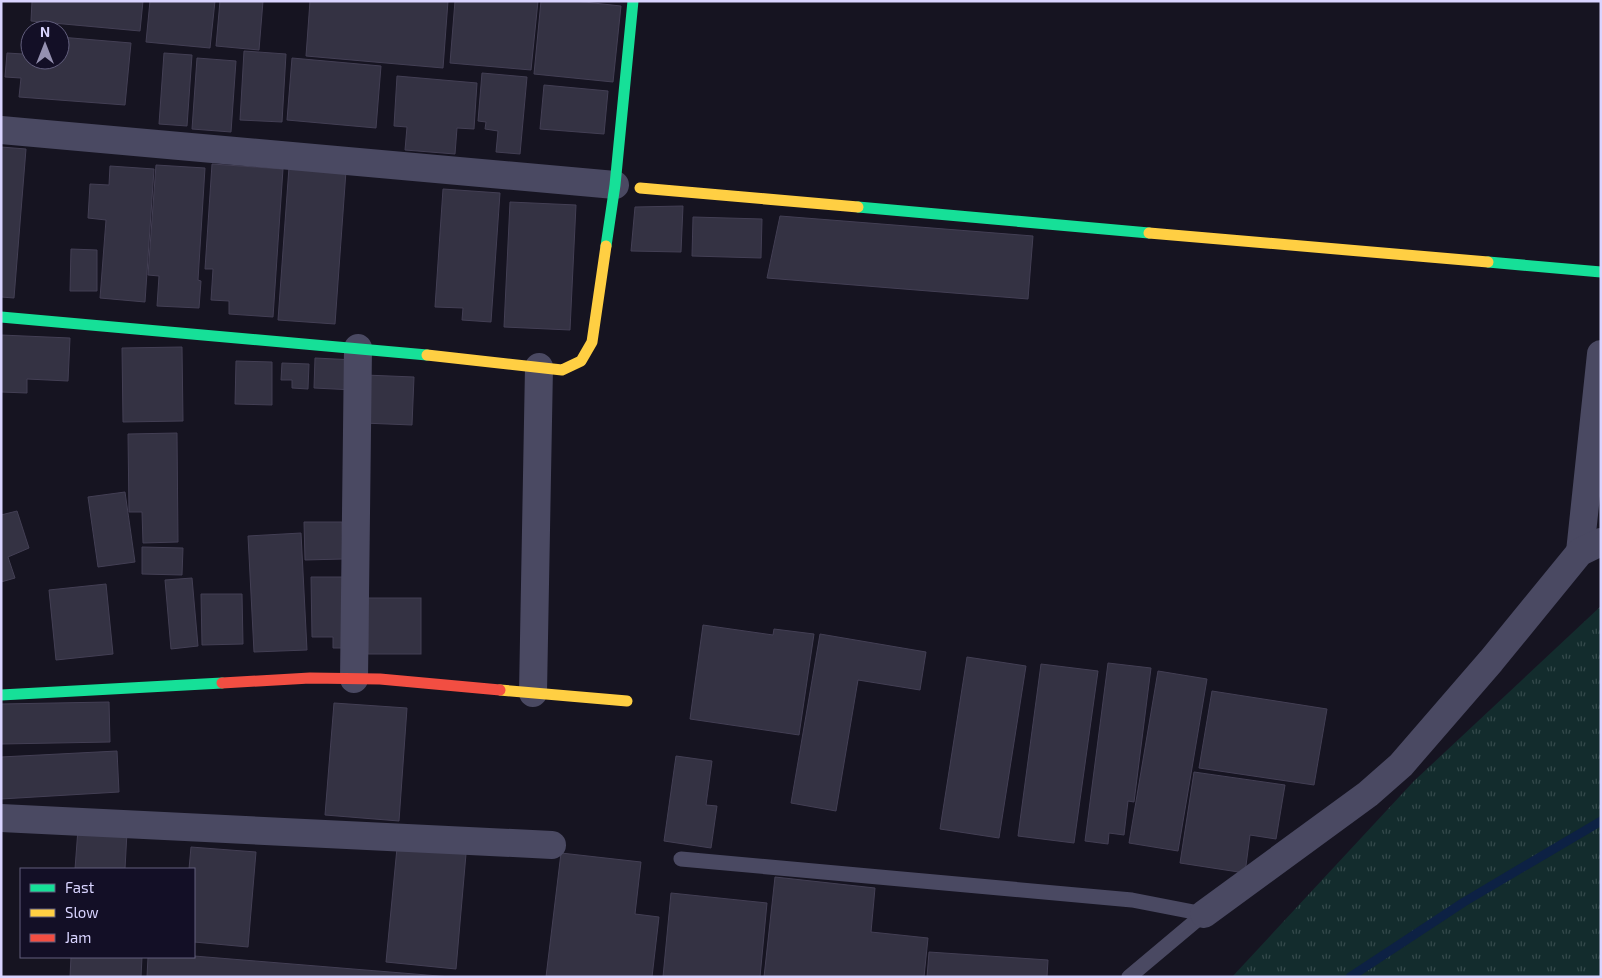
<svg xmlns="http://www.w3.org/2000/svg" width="1602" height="978" viewBox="0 0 1602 978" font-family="'Exo 2',sans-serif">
<defs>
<pattern id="grass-tufts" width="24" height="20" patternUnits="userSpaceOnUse" patternTransform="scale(1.25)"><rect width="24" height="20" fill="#132c2d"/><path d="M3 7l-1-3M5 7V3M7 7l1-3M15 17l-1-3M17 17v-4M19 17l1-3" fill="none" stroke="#354a4c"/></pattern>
</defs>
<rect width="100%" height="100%" fill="#161421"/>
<polygon fill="url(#grass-tufts)" points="1601,606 1601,977 1232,977 1414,781"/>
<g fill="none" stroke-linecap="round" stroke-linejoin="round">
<polyline stroke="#0d2144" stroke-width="9" points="1350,977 1464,902 1601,821"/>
</g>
<g fill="#343243" stroke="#433f54">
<polygon points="32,1 143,1 140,31 31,21"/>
<polygon points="150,1 215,1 210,48 146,42"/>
<polygon points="220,1 263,1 259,50 216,46"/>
<polygon points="310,1 448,1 443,68 306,56"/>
<polygon points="455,1 538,1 531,70 450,63"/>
<polygon points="541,1 575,1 621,6 613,82 534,74"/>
<polygon points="24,34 30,35 30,60 60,60 60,37 131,43 125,105 19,97 21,78 5,77 7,53 23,54"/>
<polygon points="244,51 286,54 282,122 240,120"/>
<polygon points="164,53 192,55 187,126 159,124"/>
<polygon points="197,58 236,61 231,132 192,129"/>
<polygon points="292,58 381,66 376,128 287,120"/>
<polygon points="482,73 527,77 520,154 496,152 498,131 485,129 486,122 478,121"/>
<polygon points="397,76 477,83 474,129 457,128 455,154 405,150 407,127 394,126"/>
<polygon points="544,85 608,91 604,134 540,129"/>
<polygon points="1,147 26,149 14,298 1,297"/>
<polygon points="212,164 283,169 273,317 229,314 229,301 211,300 213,269 205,269"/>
<polygon points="156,165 205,168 198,280 201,281 199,308 157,306 159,276 148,275"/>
<polygon points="110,166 154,169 145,302 100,298 106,220 88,218 90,184 109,185"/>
<polygon points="289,167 346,171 335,324 278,320"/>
<polygon points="443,189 500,193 491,322 462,320 463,308 435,307"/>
<polygon points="510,202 576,205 570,330 504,327"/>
<polygon points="683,206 681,252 631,251 635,207"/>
<polygon points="780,216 1033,236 1028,299 767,278"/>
<polygon points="693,217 762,219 761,258 692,256"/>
<polygon points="71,249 97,250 97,291 70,291"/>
<polygon points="1,335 70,338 68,381 27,379 27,393 1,392"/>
<polygon points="182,347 183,421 123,422 122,348"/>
<polygon points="315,358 355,360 354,390 314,388"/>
<polygon points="236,361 272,362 272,405 235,404"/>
<polygon points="282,363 309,364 308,389 292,388 292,380 281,380"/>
<polygon points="365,375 414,377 412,425 363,423"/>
<polygon points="177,433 178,542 143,543 142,512 129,512 128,434"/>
<polygon points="125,492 135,562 98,567 88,497"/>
<polygon points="17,511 29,548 8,557 15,578 1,582 1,515"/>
<polygon points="304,522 342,522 343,559 305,560"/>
<polygon points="301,533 307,650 254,652 248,536"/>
<polygon points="142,547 183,548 182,575 142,574"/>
<polygon points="311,577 347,577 348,648 333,648 333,637 312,637"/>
<polygon points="192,578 198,646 171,649 165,580"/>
<polygon points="106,584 113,654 56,660 49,590"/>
<polygon points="201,594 242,594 243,644 202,645"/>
<rect x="368" y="598" width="53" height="56"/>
<polygon points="703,625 773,635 774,629 814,634 799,735 690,719"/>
<polygon points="820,634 926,652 920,690 858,680 836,811 791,803"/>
<polygon points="967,657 1026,666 999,838 940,829"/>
<polygon points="1108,663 1151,668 1134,802 1128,801 1124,835 1109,833 1108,844 1085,841"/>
<polygon points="1041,664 1098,671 1074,843 1018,836"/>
<polygon points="1158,671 1207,679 1178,851 1129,843"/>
<polygon points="1212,691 1327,709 1314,785 1199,768"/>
<polygon points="109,702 110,742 1,744 1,704"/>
<polygon points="334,703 407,708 399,821 325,815"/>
<polygon points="117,751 119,792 1,799 1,757"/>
<polygon points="676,756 712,761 706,805 717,806 711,848 664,841"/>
<polygon points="1194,772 1285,785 1276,839 1250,835 1245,873 1180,863"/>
<polygon points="78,829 127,832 125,869 75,869"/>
<polygon points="191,847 256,852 248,947 194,942 194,869 189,869"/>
<polygon points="397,848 466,854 456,969 386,962"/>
<polygon points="561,853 641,862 635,914 659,917 652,977 546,977"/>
<polygon points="775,877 875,888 871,932 928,938 924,977 764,977"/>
<polygon points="671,893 767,903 760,977 663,977"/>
<polygon points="929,952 1048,960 1047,977 927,977"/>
<polygon points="194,956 451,977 147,977 148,957"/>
<polygon points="71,957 142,957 141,977 70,977"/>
</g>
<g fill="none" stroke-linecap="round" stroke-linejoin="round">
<g stroke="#4a4962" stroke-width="15">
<polyline points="681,859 1132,900 1204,914"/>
<polyline points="1129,977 1204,914"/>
</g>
<g stroke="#4a4962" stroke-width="28">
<polyline points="1,130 615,185"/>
<polyline points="1580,552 1601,354"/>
<polyline points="354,679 358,348"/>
<polyline points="533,693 539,367"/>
<polyline points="1,818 552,845"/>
<polyline points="1204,914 1368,794 1401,765 1491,661 1580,552 1601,542"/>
</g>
<g stroke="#16e098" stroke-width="11">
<polyline points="858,207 1149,233"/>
<polyline points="606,246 615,185 633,1"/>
<polyline points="1488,262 1601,272"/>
<polyline points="1,317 427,355"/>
<polyline points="1,695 222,683"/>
</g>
<g stroke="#ffcf43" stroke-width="11">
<polyline points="640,188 858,207"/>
<polyline points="1149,233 1488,262"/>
<polyline points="427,355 562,370 581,361 592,342 606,246"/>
<polyline points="500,690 627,701"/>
</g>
<polyline stroke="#f24e42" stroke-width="11" points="222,683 310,678 380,679 500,690"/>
</g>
<rect width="1602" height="978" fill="none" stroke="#d9d4ff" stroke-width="5"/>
<rect x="20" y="868" width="175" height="90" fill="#130f26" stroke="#625e7d"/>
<rect x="30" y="884" width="25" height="8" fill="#16e098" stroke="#625e7d"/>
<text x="65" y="893" font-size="15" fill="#d9d4ff">Fast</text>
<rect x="30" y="909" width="25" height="8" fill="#ffcf43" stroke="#625e7d"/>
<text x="65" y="918" font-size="15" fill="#d9d4ff">Slow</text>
<rect x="30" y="934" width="25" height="8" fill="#f24e42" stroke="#625e7d"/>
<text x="65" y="943" font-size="15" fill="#d9d4ff">Jam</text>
<g transform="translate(45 45)"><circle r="24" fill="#130f26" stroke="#625e7d"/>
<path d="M0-4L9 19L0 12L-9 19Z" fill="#9591b1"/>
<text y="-8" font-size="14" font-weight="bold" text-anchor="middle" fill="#d9d4ff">N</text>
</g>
</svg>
